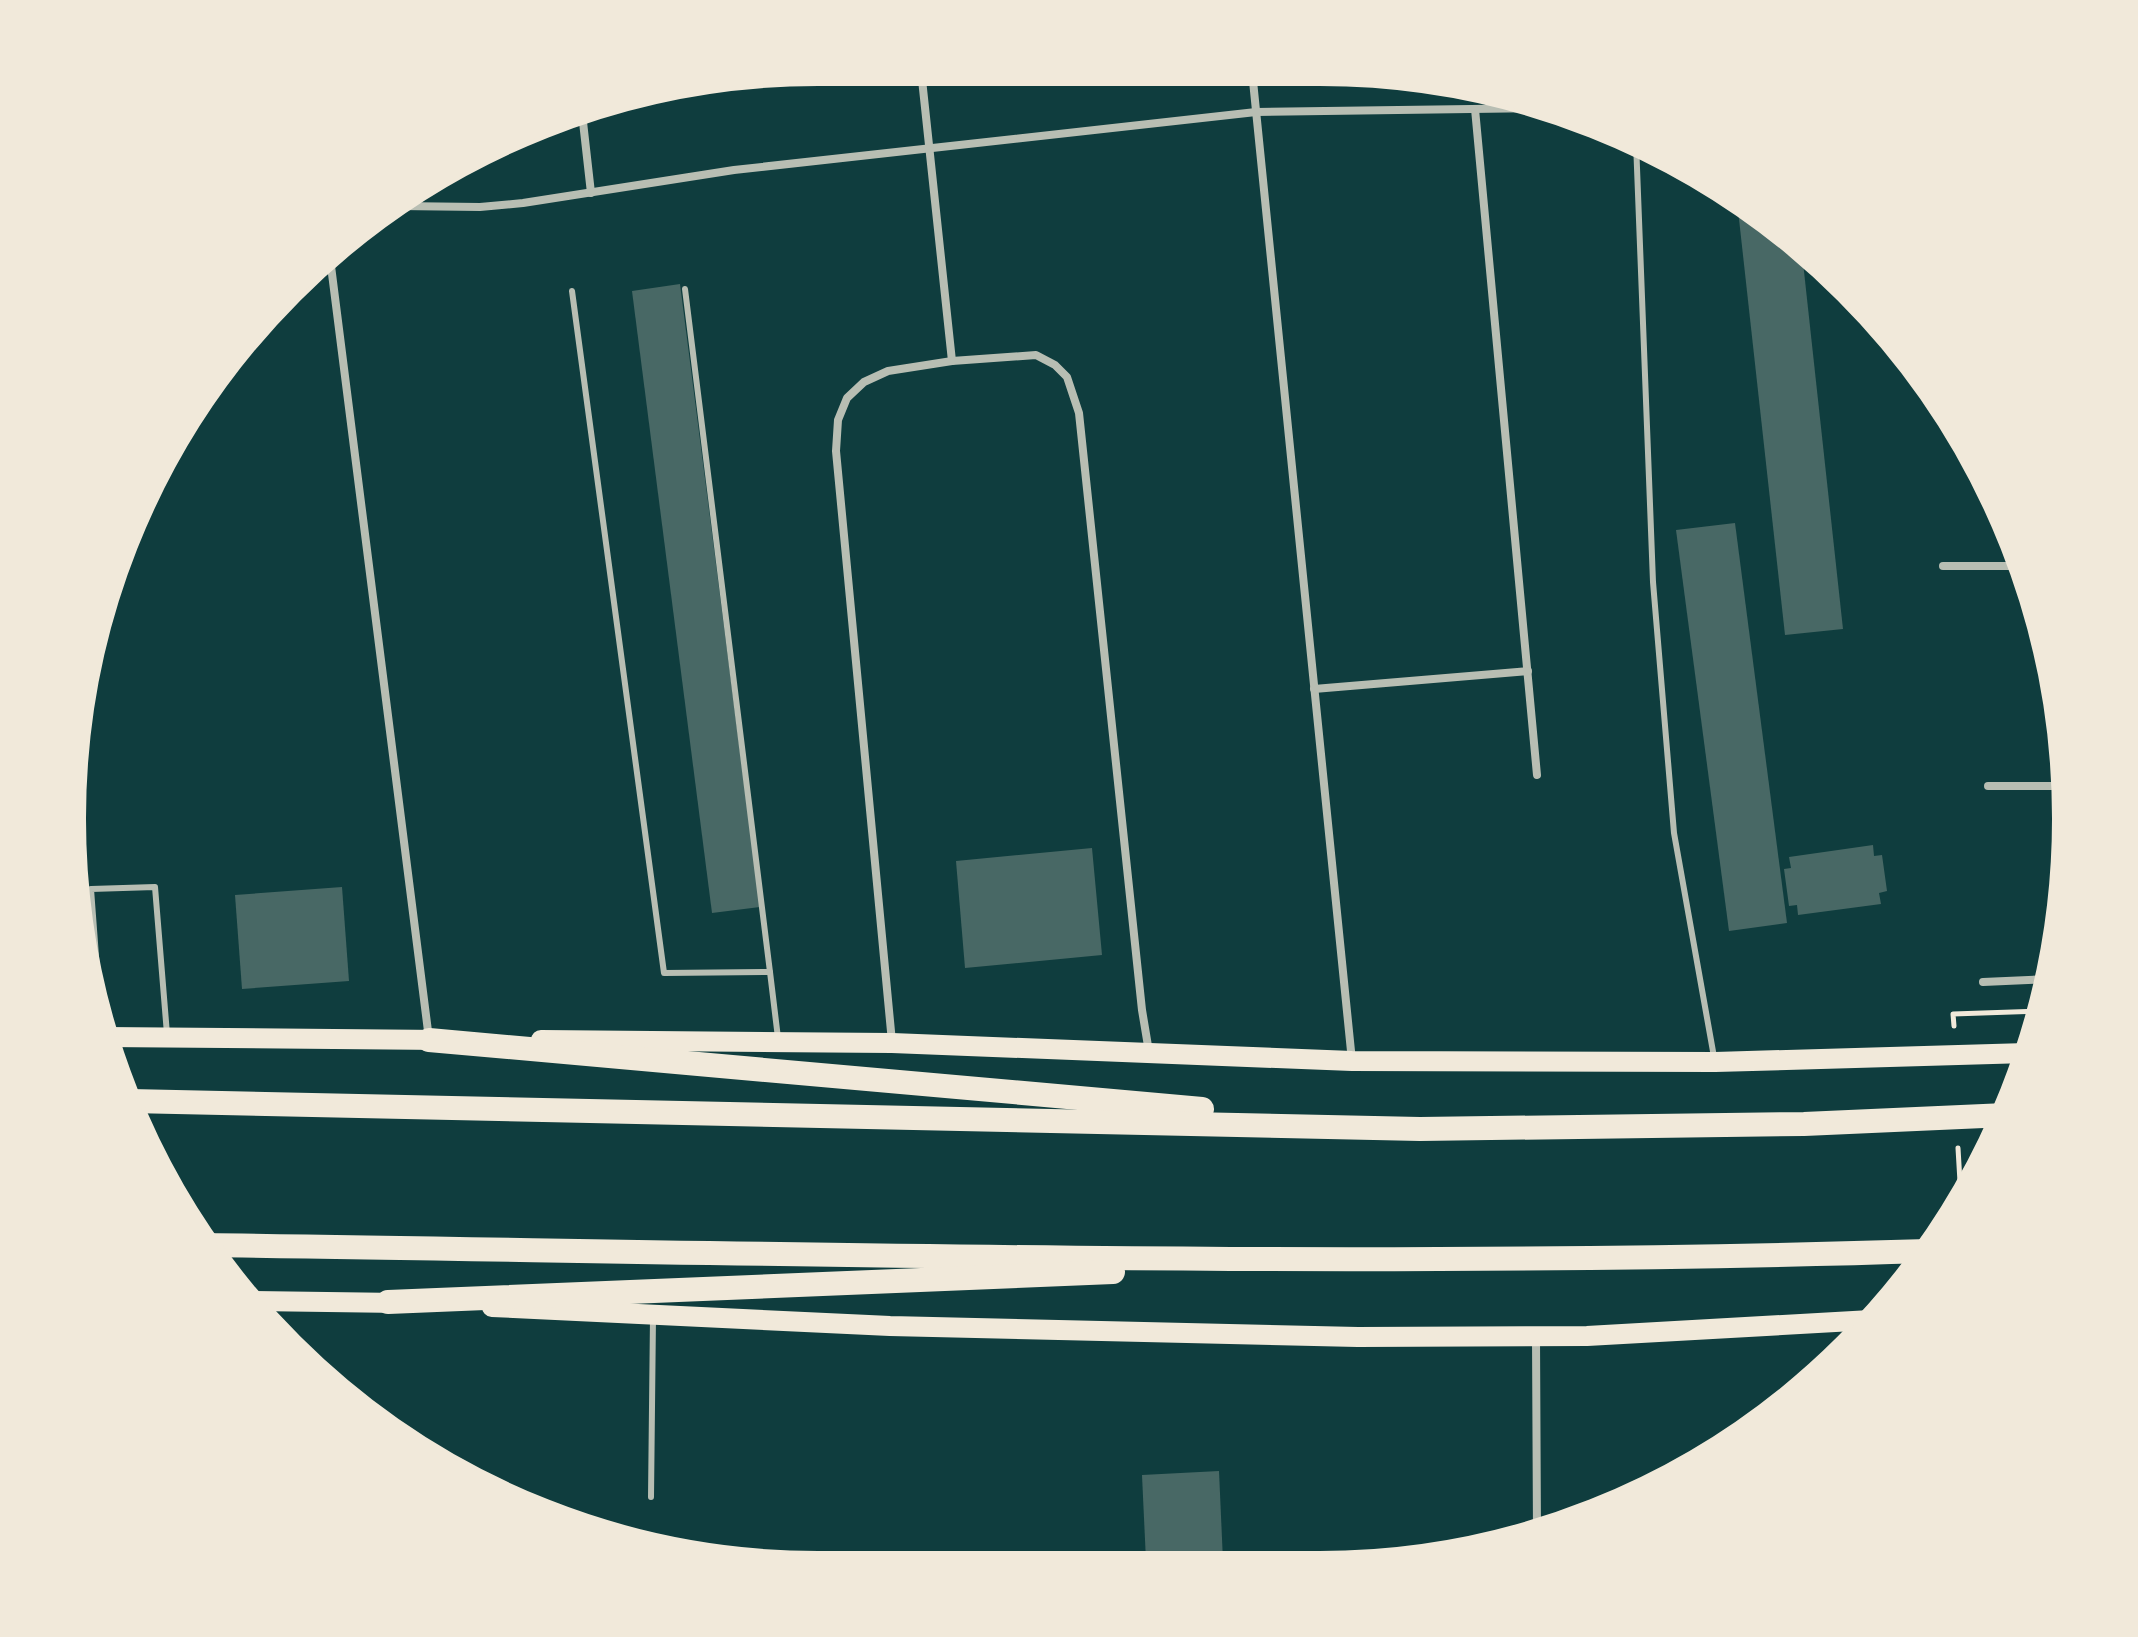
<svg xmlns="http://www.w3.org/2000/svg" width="2138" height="1637" viewBox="0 0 2138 1637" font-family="Inter,sans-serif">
<rect width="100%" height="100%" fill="#0f3d3e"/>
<g fill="#486865">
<polygon points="1737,201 1775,224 1802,253 1843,629 1785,635"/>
<polygon points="680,284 760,907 712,913 632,291"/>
<polygon points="1735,523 1787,923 1729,931 1676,530"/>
<polygon points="1873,845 1874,856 1882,855 1887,891 1879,893 1881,904 1798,915 1797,905 1789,906 1784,869 1791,868 1789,857"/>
<polygon points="1092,848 1102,955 965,968 956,861"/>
<polygon points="342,887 349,981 242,989 235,895"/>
<polygon points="1219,1471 1223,1561 1146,1561 1142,1475"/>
</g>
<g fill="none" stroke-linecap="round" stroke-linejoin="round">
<g stroke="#f1e9da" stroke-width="5">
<polyline points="1954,1026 1953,1014 2040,1011"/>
<polyline points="1958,1148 1961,1199"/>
</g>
<g stroke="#b8beb3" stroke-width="6">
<polyline points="1636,142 1653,582 1674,833 1714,1057"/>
<polyline points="572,291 664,973 770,972 685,289"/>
<polyline points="770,972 778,1038"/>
<polyline points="100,1010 91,889 155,887 167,1034"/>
<polyline points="651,1497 653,1317"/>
</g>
<g stroke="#b8beb3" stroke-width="8">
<polyline points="921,70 952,361"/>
<polyline points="1252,71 1352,1061"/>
<polyline points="1475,109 1537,775"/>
<polyline points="582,113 591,193"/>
<polyline points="398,206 480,207 523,203 734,170 1256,112 1546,108"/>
<polyline points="330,258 429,1039"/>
<polyline points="1943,566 2021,566"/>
<polyline points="1314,689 1528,671"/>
<polyline points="1988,786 2065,786"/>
<polyline points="1983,982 2049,979"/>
<polyline points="892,1042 836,451 838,420 847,398 864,382 888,371 952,361 1036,355 1055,365 1067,377 1079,413 1142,1010 1149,1052"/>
<polyline points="1536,1338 1537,1533"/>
</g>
<g stroke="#f1e9da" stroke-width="20">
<polyline points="105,1037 441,1040"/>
<polyline points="541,1040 892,1043 1352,1061 1715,1062 2027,1053"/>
<polyline points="250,1301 400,1303"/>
<polyline points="492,1307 890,1326 1358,1337 1587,1336 1871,1320"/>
</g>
<g stroke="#f1e9da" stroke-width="24">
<polyline points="429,1040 1202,1109"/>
<polyline points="130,1101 1420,1129 1804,1124 2006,1115"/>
<path d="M205 1245C779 1253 1354 1269 1928 1251"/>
<polyline points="388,1302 1113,1272"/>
</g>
</g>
<path d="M0 0H2138V1637H0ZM818 84H1320A734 734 0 0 1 2054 818V819A734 734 0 0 1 1320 1553H818A734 734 0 0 1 84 819V818A734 734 0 0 1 818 84Z" fill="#f1e9da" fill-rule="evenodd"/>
<path fill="none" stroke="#f1e9da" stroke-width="4" d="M818 84H1320A734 734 0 0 1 2054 818V819A734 734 0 0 1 1320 1553H818A734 734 0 0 1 84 819V818A734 734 0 0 1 818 84Z"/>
</svg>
